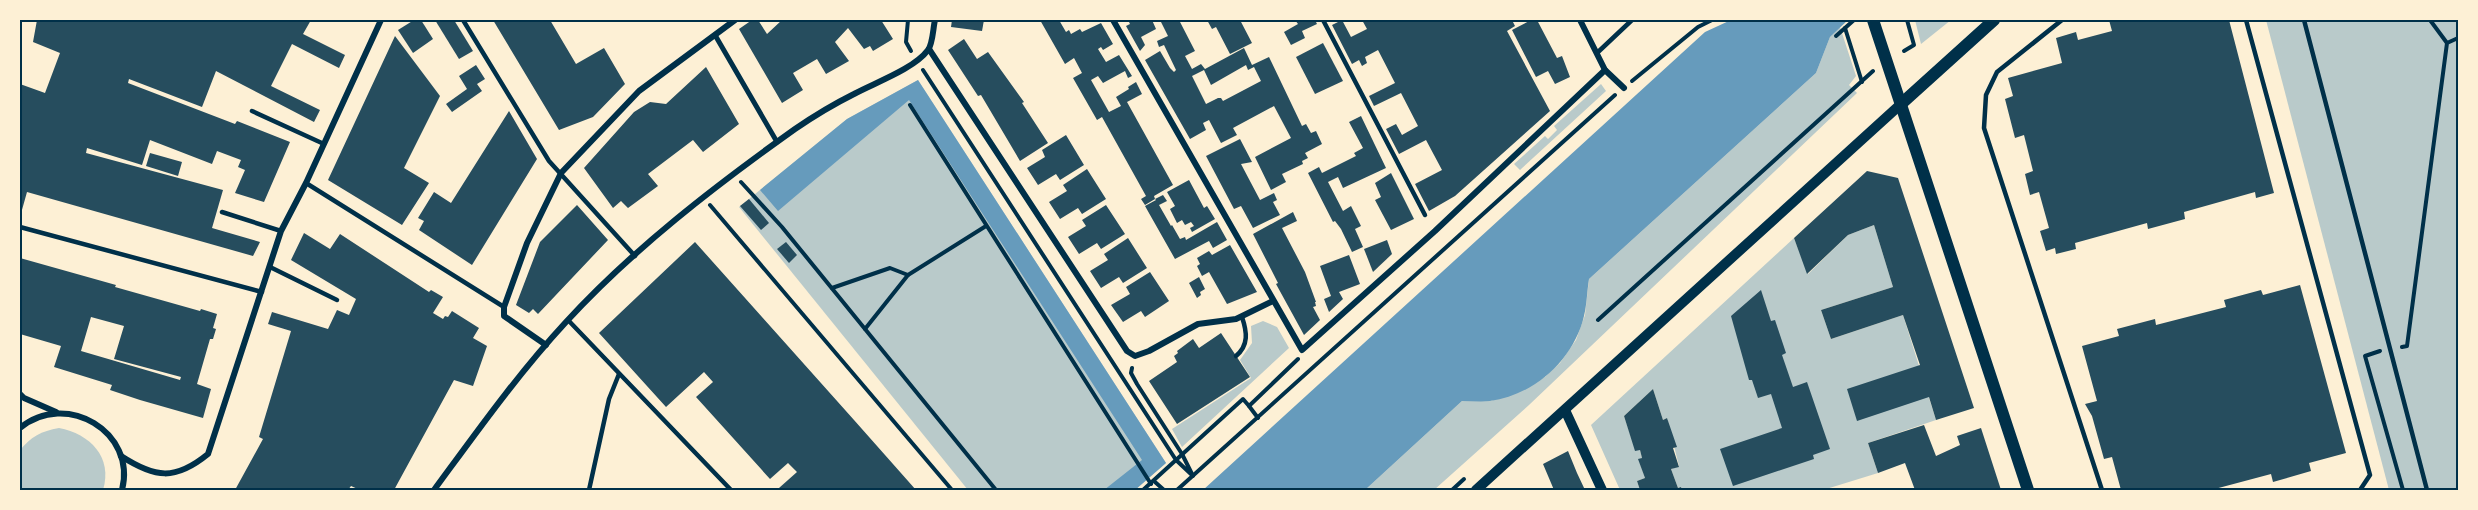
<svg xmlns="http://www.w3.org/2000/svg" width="2478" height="510" viewBox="0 0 2478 510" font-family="Jost,sans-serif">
<rect width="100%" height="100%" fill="#fdf0d5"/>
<g fill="#b9caca">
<polygon points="1915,20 1951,20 1921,44"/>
<polygon points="2266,20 2458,20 2458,490 2389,490"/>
<polygon points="1840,27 1856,76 1849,85 1857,93 1529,405 1434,490 1365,490 1462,401 1491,401 1545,377 1560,363 1576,340 1585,315 1589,279 1816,73 1830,37"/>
<polygon points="918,80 1166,463 1135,490 968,490 739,207 847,119"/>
<polygon points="1601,84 1606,91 1520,170 1514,164 1545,136 1548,139 1557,130 1554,126"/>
<polygon points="1874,225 1893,287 1821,310 1831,339 1903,315 1936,420 1868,443 1878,473 1823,490 1682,490 1681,487 1678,488 1671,469 1679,466 1667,418 1663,420 1653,389 1624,416 1631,437 1640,450 1642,458 1639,460 1645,478 1637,481 1640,490 1620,490 1591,425 1794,238 1808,274 1848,235"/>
<polygon points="1263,321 1277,327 1289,348 1182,447 1172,429 1251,378 1240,360 1252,343 1251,326"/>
<path d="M59 428C90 434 113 457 103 490H20V450C31 437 41 431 59 428Z"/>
</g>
<g fill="#669bbc">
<path d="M1731 20H1848L1830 37 1816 73 1589 279C1587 291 1587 304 1584 316 1574 359 1535 395 1490 401 1481 402 1471 401 1462 401L1365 490H1203L1705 32Z"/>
<polygon points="918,80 1166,463 1135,490 1104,490 1142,460 909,100 778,211 760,190 847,119"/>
</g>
<g fill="#264d5e" fill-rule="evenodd">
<polygon points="37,20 311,20 303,34 345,55 339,68 292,44 271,86 320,110 314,122 216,71 202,107 129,79 128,83 235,124 237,121 290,142 264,202 235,193 245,170 238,167 241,160 217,151 212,164 150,140 142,165 87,148 86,153 223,190 212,228 260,242 253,256 27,192 20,217 20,84 45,93 60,53 33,42"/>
<polygon points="414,20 421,20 433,39 413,53 398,30"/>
<polygon points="435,20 454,20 473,51 459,59"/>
<polygon points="493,20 550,20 576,64 604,48 625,84 593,117 559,130"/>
<polygon points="752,20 758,20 767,34 782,20 881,20 893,39 873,51 870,46 864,49 848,28 835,42 849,61 826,74 817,59 793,73 803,90 782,103 739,29"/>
<polygon points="952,20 984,20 982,31 951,27"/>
<polygon points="1040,20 1059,20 1066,32 1069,30 1071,34 1080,29 1082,32 1101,23 1113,44 1103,50 1101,47 1098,49 1106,62 1119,55 1132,76 1128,78 1125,71 1103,83 1098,76 1091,80 1109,112 1121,106 1116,97 1129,89 1128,87 1136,82 1142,94 1127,102 1173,185 1154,196 1155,199 1163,195 1167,201 1159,205 1171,226 1172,225 1180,239 1185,237 1186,240 1217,222 1227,240 1213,248 1209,241 1175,259 1145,206 1156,200 1155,199 1145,205 1141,199 1146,196 1102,117 1097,120 1073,78 1082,73 1074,58 1065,64"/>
<polygon points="1128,20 1152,20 1156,29 1141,37 1145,45 1140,51 1126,26 1130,24"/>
<path d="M1160 20H1179L1195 51 1185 56 1192 69 1201 64 1205 69 1244 48 1252 65 1269 57 1302 126 1306 124 1311 133 1316 131 1322 144 1305 153 1308 158 1302 161 1303 164 1282 174 1286 182 1271 190 1255 157 1291 138 1274 106 1233 128 1237 135 1221 143 1209 120 1203 123 1206 130 1190 139 1145 60 1160 51 1170 68 1174 72 1176 70 1164 45 1159 47 1157 41 1168 36ZM1246 65 1248 70 1254 67 1261 81 1223 101 1221 98H1218L1206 104 1192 76 1204 70 1211 85Z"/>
<polygon points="1207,20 1240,20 1252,43 1230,54 1216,27 1212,29"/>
<polygon points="1295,20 1315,20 1317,24 1302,31 1305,38 1291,45 1284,32 1298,24"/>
<polygon points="1342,20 1351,37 1367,29 1362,20 1512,20 1515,26 1507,31 1550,111 1455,196 1429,211 1415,184 1442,170 1426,140 1399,154 1386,129 1396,124 1402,135 1418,126 1401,93 1374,106 1369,96 1395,83 1378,50 1365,57 1367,63 1362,66 1359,60 1352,64 1332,25"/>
<polygon points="1531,20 1537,20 1557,58 1562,56 1570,77 1555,84 1548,71 1536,77 1512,30"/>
<polygon points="2109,20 2229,20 2274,193 2256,198 2255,192 2184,212 2185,219 2148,229 2147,223 2075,243 2076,249 2056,254 2055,248 2046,251 2040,231 2049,228 2039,192 2030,195 2025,174 2033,171 2024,135 2015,138 2005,99 2013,96 2008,78 2062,63 2056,38 2076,32 2078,40 2112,31"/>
<polygon points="395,36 440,96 404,168 429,183 402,225 328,180"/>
<polygon points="964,39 977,59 988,52 1024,102 1022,103 1048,143 1020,161 981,95 978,96 948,50"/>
<polygon points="1323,43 1343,81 1315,94 1296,57"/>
<polygon points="476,65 485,79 477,84 482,91 452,112 446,104 467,89 459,76"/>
<polygon points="706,67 739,124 703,152 693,140 648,174 658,186 628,208 621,201 613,208 584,168 634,112 650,102 666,104"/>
<polygon points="509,111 537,159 472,265 419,230 424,221 418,218 434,192 451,203"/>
<polygon points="1361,116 1386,168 1343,188 1338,177 1328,182 1343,211 1351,206 1361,226 1355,229 1363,247 1352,252 1341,229 1335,221 1333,222 1308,173 1319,167 1322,173 1356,156 1354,153 1363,148 1349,122"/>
<polygon points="1066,135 1084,165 1060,180 1056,174 1038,185 1027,168 1045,157 1042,150"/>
<polygon points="1240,139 1252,162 1241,164 1260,200 1274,193 1277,200 1273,202 1280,215 1253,228 1241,206 1234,209 1206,156"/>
<polygon points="150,153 182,162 178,176 146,166"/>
<polygon points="1087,169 1106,199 1082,214 1078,208 1060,219 1049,202 1067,191 1063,185"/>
<polygon points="1867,171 1898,178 1974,408 1936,420 1929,397 1857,421 1847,389 1920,365 1903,315 1831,339 1821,310 1893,287 1874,225 1848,235 1807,274 1794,238"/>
<polygon points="1391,173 1414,219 1391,230 1375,200 1381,197 1375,183"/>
<polygon points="1189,180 1204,208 1207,206 1215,219 1192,232 1190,228 1194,226 1191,222 1185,225 1182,220 1177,223 1170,209 1175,206 1167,192"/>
<polygon points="749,199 769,223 761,230 740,206"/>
<polygon points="577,205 608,240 538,314 533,309 529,313 516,305 540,242"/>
<polygon points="1106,205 1125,234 1101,249 1097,243 1079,254 1068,237 1086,226 1082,220"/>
<polygon points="1293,212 1297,221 1282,228 1305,272 1316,302 1315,302 1316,306 1313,307 1320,320 1304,335 1276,284 1278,283 1253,234"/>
<polygon points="304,233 330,249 340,234 429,292 431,290 443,297 433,313 443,319 445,316 448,317 452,311 479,328 473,338 487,346 473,386 454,380 394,490 360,490 351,486 348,490 235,490 263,439 259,437 291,331 268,324 272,312 328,329 337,310 349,315 356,299 291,260"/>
<polygon points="1128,238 1147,268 1123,283 1119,277 1101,288 1090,271 1108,260 1104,254"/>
<polygon points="1387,240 1392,254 1373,272 1364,249"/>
<polygon points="695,242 854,420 916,490 781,490 779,488 797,472 788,463 770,479 696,397 713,382 704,372 666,407 599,333"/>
<polygon points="786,242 797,255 789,263 777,249"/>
<polygon points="1230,245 1257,292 1227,304 1209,272 1202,276 1197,266 1200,264 1197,258 1209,251 1212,255"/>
<polygon points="1349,255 1360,284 1339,292 1343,299 1329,312 1324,299 1331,296 1320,266"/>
<path d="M20 258 116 285 115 287 200 311 201 309 217 314 213 328 216 329 213 339H210L197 384 211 389 203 418 140 400 110 390 112 385 54 367 61 346 20 334ZM91 317 124 326 114 359 181 377 180 380 81 351Z"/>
<polygon points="1150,272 1169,301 1145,317 1141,311 1123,322 1111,305 1130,294 1126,287"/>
<polygon points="1199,277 1205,289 1200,292 1201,295 1197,298 1189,283"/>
<polygon points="2300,285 2346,453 2309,463 2311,471 2273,482 2271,474 2211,490 2121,490 2112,457 2104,459 2092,416 2085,404 2097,401 2082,346 2119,336 2117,329 2155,319 2156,325 2226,307 2224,300 2261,290 2263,295"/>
<polygon points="1761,290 1771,321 1775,320 1786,353 1782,355 1793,387 1807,382 1830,449 1813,455 1814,459 1733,486 1720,449 1782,428 1771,394 1758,398 1752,380 1749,380 1731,316"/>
<polygon points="1221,333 1250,377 1177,424 1149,381 1177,362 1174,356 1178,353 1177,351 1193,339 1199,348"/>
<polygon points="1653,389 1663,420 1667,418 1677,447 1673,448 1679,467 1671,469 1678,488 1681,487 1682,490 1640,490 1637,481 1645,478 1638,459 1642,458 1640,450 1635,451 1624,416"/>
<polygon points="1924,425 1936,456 1960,445 1957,436 1981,428 2001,490 1915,490 1905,463 1878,473 1868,443"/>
<polygon points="1568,451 1577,473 1585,490 1554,490 1543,464"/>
</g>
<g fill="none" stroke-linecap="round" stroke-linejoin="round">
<g stroke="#003049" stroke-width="4">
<polyline points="908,20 906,42 911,51"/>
<polyline points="2430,20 2447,43"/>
<polyline points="1845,28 1862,82"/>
<polyline points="1836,36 1854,20"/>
<polyline points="1904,51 1914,45 1907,20"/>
<polyline points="923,70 1176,460 1193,476 1182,454 1137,384 1131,373 1132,368"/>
<polyline points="1632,81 1698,27 1712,20"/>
<polyline points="910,105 1151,484"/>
<polyline points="741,182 782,227 996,490"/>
<polyline points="710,205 952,490"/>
<polyline points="832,288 890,268 908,275"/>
<polyline points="1598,320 1873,71"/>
<polyline points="865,329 908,275 986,226"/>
<polyline points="2402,347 2407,346 2447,43 2458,38"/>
<polyline points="2380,351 2365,356 2403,490"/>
<polyline points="1258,418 1249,406 1298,359"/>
<polyline points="1155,482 1164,490"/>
<polyline points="1143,490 1243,399 1249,406"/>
<polyline points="1177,490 1615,95"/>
<polyline points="1452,490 1464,479"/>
</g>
<g stroke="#003049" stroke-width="4.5">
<polyline points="463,20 549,161 635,256"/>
<polyline points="1323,20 1425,215"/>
<polyline points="2062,20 1997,72 1986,95 1984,128 2102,490"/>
<polyline points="2246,20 2370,475 2360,490"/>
<polyline points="2304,20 2427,490"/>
<polyline points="1597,53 1632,20"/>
<polyline points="252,111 324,144"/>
<polyline points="306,183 504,307"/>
<polyline points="222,212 281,231"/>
<polyline points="20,227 262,292"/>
<polyline points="270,267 337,300"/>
<polyline points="568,320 731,490"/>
<path d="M1236 356C1249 345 1247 332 1242 317"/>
<polyline points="589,490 609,399 619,374"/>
</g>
<polyline stroke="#003049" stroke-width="5" points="715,35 777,142"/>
<g stroke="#003049" stroke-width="6">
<polyline points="1113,20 1302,350 1435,231 1605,70"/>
<polyline points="1580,20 1605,70 1624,88"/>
<polyline points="929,49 1127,351 1135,356 1149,351 1198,324 1236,319 1273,301"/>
<polyline points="546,345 504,316 504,307 527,243 561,173 639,91 735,20"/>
<polyline points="20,394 24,398 56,412"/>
<path d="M20 428C66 390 137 432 122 490"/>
<path d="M121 456C155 478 175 481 208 454L281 231 306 183 381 20"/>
<path d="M434 490C476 433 517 375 566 322 633 249 715 186 795 129 814 116 834 104 854 94 874 83 914 69 928 50 933 43 933 28 935 20"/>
</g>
<g stroke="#003049" stroke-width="10">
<polyline points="1565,410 1602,490"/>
<polyline points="1476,490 1901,104"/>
</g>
<g stroke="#003049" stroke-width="12">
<polyline points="1873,20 2028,490"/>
<polyline points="1901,104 1994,20"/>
</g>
</g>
<rect width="2478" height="510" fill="none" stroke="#fdf0d5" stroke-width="42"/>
<rect x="21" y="21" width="2436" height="468" fill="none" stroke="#003049" stroke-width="2"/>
</svg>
